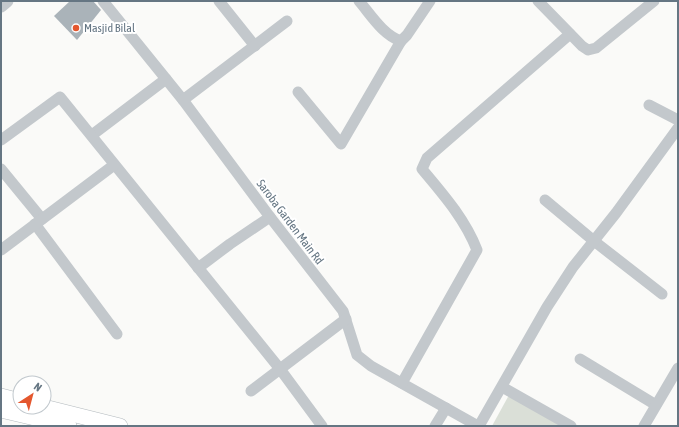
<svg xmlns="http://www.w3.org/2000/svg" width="679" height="427" viewBox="0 0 679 427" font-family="'Asap Condensed',sans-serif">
<rect width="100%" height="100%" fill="#fafaf8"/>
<polygon fill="#dadfd7" points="509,395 564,426 492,426"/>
<polygon fill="#aab3b9" points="70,1 93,1 101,10 77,40 54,16"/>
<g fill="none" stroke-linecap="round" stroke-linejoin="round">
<defs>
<g id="secondary">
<polyline points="1,396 20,401"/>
<polyline points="44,407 120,426"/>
<polyline points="1,410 69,426"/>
</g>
</defs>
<use href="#secondary" stroke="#b3babf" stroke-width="16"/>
<g stroke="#c3c8cc" stroke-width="11">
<polyline points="103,1 183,100 270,217 343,311 357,355 371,366 478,426"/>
<polyline points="219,1 255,46"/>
<path d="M359 1C371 15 383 35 401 41"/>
<polyline points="538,1 582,46 588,50 596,48 654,1"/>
<polyline points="298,92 341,144 401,41 407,35 430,1"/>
<polyline points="183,100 287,21"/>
<polyline points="649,105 678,120"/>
<polyline points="92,135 166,79"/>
<polyline points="1,140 60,97 280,369 322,426"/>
<polyline points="1,169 42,219"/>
<polyline points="545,200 594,241 662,294"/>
<polyline points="35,224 117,334"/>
<polyline points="1,250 114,165"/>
<polyline points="198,268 230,244 270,217"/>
<polyline points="580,359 656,405"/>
<path d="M402 383 477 250C465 219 443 194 422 169L427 158 570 34"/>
<polyline points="502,387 571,426"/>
<polyline points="251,391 346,319"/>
<polyline points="435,426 446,408"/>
<polyline points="479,426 547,307 573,267 616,213 678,128"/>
<polyline points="644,426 678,368"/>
</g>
<polyline stroke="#c3c8cc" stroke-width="13" points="1,6 7,1"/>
<use href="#secondary" stroke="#fff" stroke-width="15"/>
</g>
<circle fill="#e4572e" stroke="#fff" stroke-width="1.5" cx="76" cy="28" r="4"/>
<g text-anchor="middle" stroke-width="4" stroke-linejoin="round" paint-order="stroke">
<g font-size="12" fill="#657683" stroke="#fff" text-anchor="start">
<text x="84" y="32">Masjid Bilal</text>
</g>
<g font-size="12" fill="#657683" stroke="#fff">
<text transform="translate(290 222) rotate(53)" y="4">Saroba Garden Main Rd</text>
</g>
</g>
<rect width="679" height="427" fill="none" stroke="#657683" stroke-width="4"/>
<g transform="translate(32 395) rotate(36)"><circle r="19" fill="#ffffff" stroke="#c1c8cd"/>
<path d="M0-3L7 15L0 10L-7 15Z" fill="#e4572e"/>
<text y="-6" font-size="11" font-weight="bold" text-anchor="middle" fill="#657683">N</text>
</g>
</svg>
